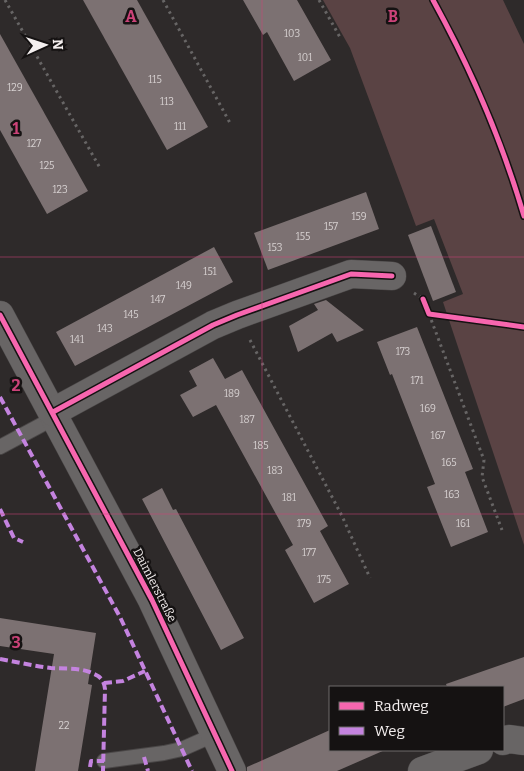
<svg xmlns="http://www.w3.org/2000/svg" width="524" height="771" viewBox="0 0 524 771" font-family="Bitter,serif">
<rect width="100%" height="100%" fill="#2e2a2a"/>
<polygon fill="#5a4344" points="323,0 503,0 524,44 524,545 443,302 463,294 434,219 416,226 350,48"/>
<g fill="#7c7172">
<polygon points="83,0 137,0 208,127 167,150"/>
<polygon points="243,0 297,0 331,60 294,81 267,32 263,35"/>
<polygon points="0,34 88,191 47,214 0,130"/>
<polygon points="366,192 379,229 268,270 254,233"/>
<polygon points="431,226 456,292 433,301 408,235"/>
<polygon points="214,247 233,282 75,366 56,332"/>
<polygon points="326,300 364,330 337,342 332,333 298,352 289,326 318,310 314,304"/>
<polygon points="417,327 473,469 465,472 488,532 451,547 427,487 435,484 392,374 390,375 377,342"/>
<polygon points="213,358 225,379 242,370 328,526 320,531 349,584 314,603 285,550 293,545 216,405 193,417 180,395 197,386 189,371"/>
<polygon points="162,488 173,510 176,509 244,638 221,650 142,499"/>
<polygon points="0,618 96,633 88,684 92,685 78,771 35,771 54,654 0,646"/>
<polygon points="524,657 524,699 503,707 503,687 447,687 446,684"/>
<polygon points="330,730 330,750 385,750 337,771 247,771 247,767"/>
</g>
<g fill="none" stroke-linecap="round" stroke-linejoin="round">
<defs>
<g id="service">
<polyline points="0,447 56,417"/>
<polyline points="104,761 164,753 182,749 216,734"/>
</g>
<g id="minor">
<polyline points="0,315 152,600 232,771"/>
<polyline points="53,412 213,325 237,315 351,274 392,276"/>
<polyline points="503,741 509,739 524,741"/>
<polyline points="422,771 479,750"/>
</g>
</defs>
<use href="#service" stroke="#4a4747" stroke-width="16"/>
<use href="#minor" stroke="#4a4747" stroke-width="29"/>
<g stroke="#676565" stroke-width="3" stroke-dasharray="2.5 4" stroke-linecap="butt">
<polyline points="5,0 100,168"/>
<polyline points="163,0 230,123"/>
<polyline points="319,0 341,39"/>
<polyline points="414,293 423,299"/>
<polyline points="429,314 484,460 482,477 502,530"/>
<polyline points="250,340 342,516 370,578"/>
</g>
<use href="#service" stroke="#686565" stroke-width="14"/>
<use href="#minor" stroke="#686565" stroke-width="28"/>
<g stroke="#c483df" stroke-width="4" stroke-dasharray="8 4" stroke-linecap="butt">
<polyline points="0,397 120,617 192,771"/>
<polyline points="0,509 14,538 23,542"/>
<path d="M0 659C17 662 34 666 51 668 65 669 81 667 94 674 101 677 104 681 105 689L103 771"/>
<polyline points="104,683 123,681 145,671"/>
<polyline points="144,757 148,771"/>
<polyline points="90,767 91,761 104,761"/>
</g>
<defs>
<g id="cycleway">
<path d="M433 0C471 69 502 141 524 216"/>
<polyline points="423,299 429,314 524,327"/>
<polyline points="0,315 152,600 232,771"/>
<polyline points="53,412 213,325 237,315 351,274 392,276"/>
</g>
</defs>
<use href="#cycleway" stroke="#151212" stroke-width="8"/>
<use href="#cycleway" stroke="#f766af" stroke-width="5"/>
</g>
<path fill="none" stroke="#cc4379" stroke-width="1" stroke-opacity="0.55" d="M262 0V771M0 257H524M0 514H524"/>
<g text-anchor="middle" stroke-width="5" stroke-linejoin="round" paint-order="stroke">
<g font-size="10" fill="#d6d0d0">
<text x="292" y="37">103</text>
<text x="305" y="61">101</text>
<text x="155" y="83">115</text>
<text x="15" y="91">129</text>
<text x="167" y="105">113</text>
<text x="180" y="130">111</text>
<text x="34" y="147">127</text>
<text x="47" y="169">125</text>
<text x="60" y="193">123</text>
<text x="359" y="220">159</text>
<text x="331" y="230">157</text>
<text x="303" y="240">155</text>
<text x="275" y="251">153</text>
<text x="210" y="275">151</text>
<text x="184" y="289">149</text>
<text x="158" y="303">147</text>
<text x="131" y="318">145</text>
<text x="105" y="332">143</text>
<text x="77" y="343">141</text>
<text x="403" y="355">173</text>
<text x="417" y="384">171</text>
<text x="232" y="397">189</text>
<text x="428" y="412">169</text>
<text x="247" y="423">187</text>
<text x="438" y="439">167</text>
<text x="261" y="449">185</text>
<text x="449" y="466">165</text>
<text x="275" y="474">183</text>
<text x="452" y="498">163</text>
<text x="289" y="501">181</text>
<text x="304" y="527">179</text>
<text x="463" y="527">161</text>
<text x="309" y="556">177</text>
<text x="324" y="583">175</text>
<text x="64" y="729">22</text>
</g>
<g font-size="12" fill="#f4efef" stroke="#151212">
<text transform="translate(155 585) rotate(63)" y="4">Daimlerstraße</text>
</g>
</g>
<g font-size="16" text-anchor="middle" font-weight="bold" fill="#cc4379" stroke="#151212" stroke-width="5" stroke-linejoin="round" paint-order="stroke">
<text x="131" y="22">A</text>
<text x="393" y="22">B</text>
<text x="16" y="134">1</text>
<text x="16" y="391">2</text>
<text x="16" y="648">3</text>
</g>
<rect x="329" y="686" width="175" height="65" fill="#151212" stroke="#6e6a6a"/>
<rect x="339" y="702" width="25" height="8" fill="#f766af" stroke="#6e6a6a"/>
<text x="374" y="711" font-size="15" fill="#f4efef">Radweg</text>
<rect x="339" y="727" width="25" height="8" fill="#c483df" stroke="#6e6a6a"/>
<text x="374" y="736" font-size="15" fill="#f4efef">Weg</text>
<g transform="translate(45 45) rotate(87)" stroke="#151212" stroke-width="4" paint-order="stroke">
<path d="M0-4L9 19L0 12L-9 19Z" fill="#f4efef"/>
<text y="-8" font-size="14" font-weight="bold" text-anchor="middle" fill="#f4efef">N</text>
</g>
</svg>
